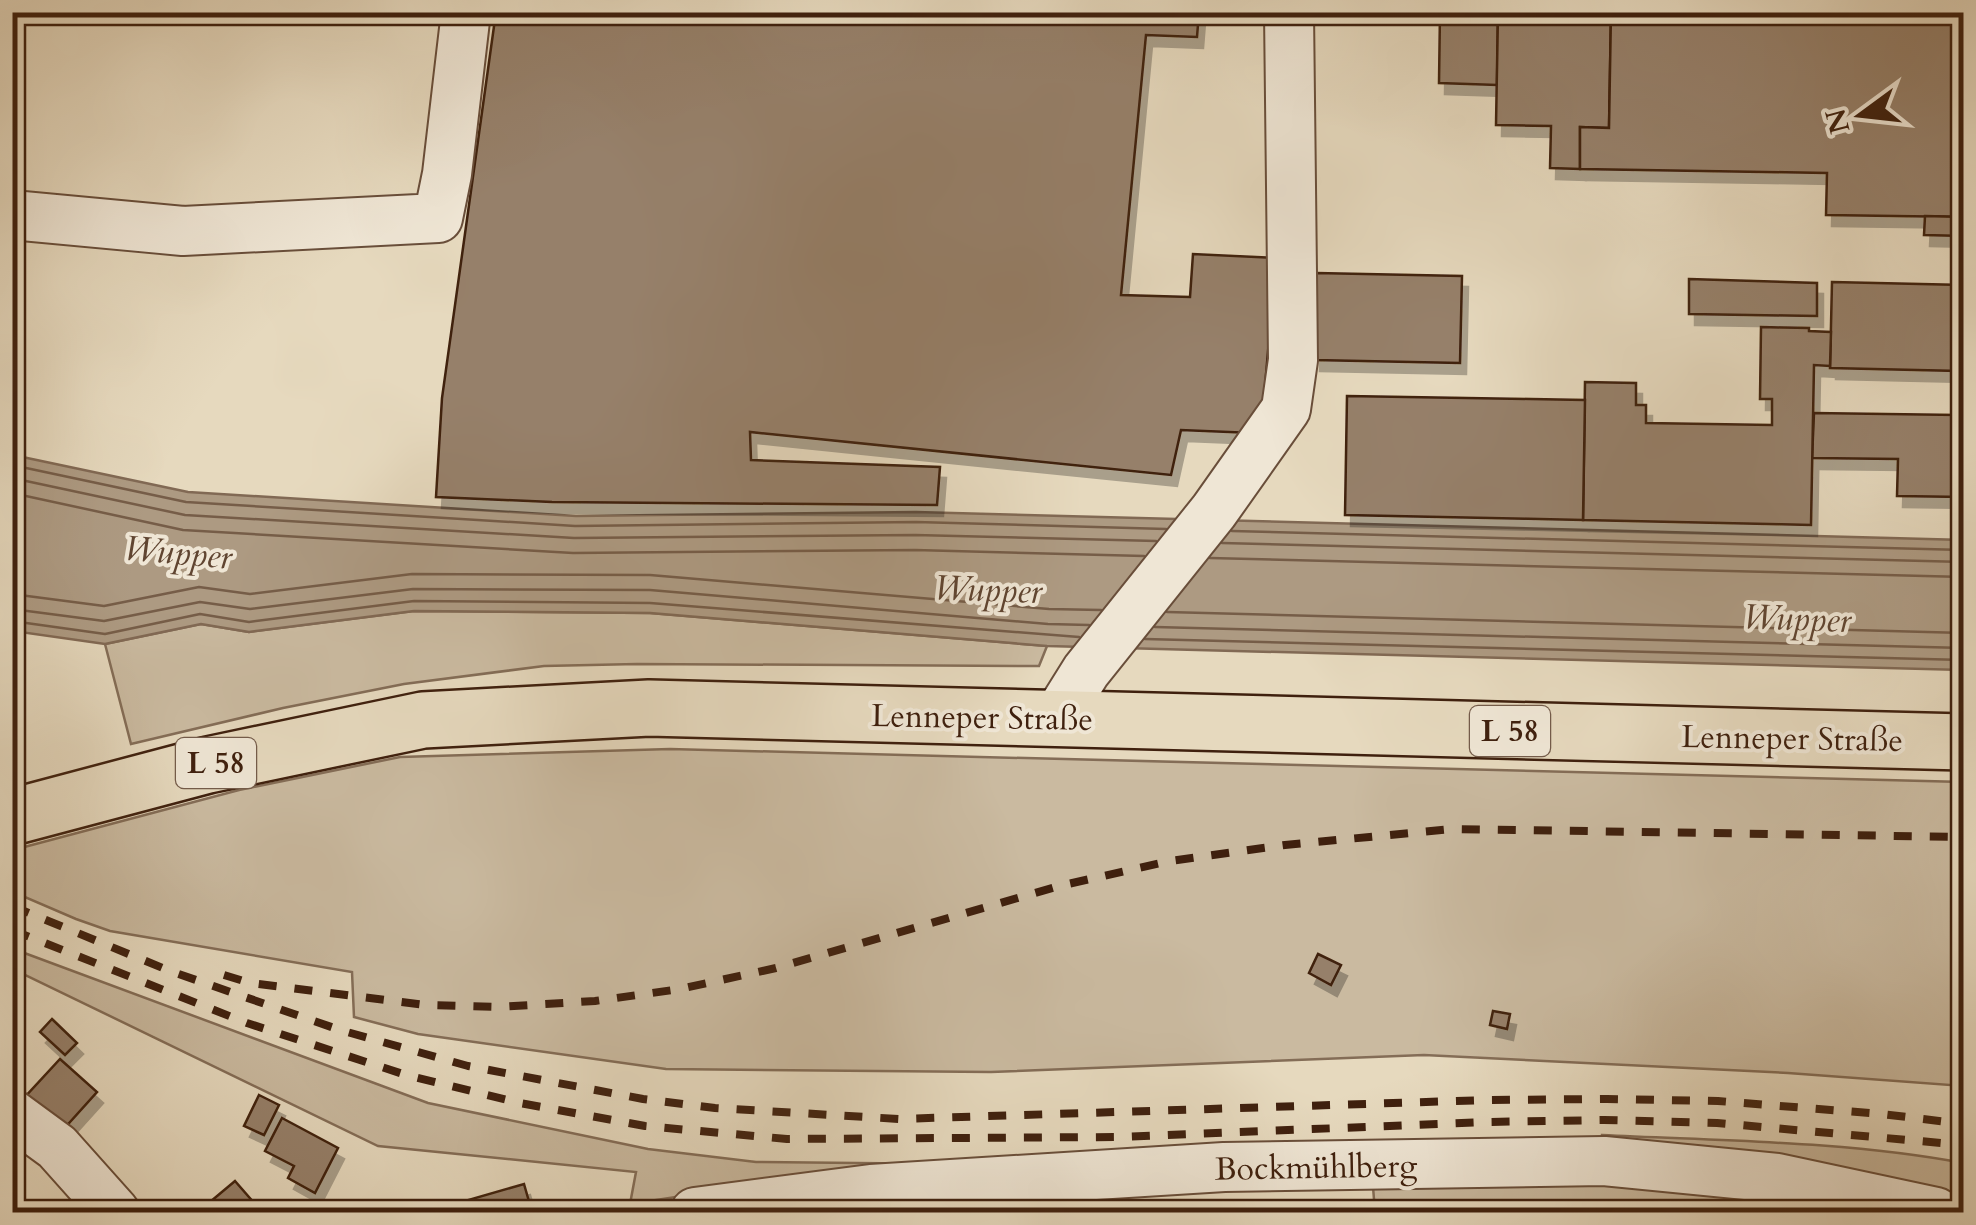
<svg xmlns="http://www.w3.org/2000/svg" width="1976" height="1225" viewBox="0 0 1976 1225" font-family="Cardo,serif">
<defs>
<filter id="shadow"><feDropShadow dx="6" dy="11" stdDeviation="0" flood-color="#0004"/></filter>
</defs>
<rect width="100%" height="100%" fill="#e6d9be"/>
<filter id="stains"><feTurbulence type="fractalNoise" baseFrequency=".002" numOctaves="4"/><feColorMatrix values="0 0 0 0 .2 0 0 0 0 .09 0 0 0 0 .02 0 0 0 .5 -.17"/></filter>
<radialGradient id="worn" r=".72"><stop offset=".6" stop-color="#630" stop-opacity="0"/><stop offset="1" stop-color="#630" stop-opacity=".3"/></radialGradient>
<g fill="#cabaa0" stroke="#846d57" stroke-width="2.5">
<polygon points="414,611 650,613 1047,646 1039,666 637,664 544,666 404,684 283,708 131,744 105,644 201,624 249,632"/>
<polygon points="670,749 1963,782 1963,1086 1788,1073 1424,1055 991,1072 666,1069 418,1034 354,1017 352,972 110,931 76,919 13,892 13,850 239,790 400,757"/>
<polygon points="19,951 428,1103 648,1149 756,1162 953,1164 801,1178 630,1204 636,1172 378,1146 13,969"/>
<path d="M1602 1135C1722 1141 1845 1141 1963 1163V1209L1797 1172 1601 1145Z"/>
<polygon points="1513,1172 1872,1212 1375,1212 1372,1174"/>
</g>
<polygon fill="#ad9a82" stroke="#816954" stroke-width="2.5" points="13,455 188,492 576,516 916,512 1964,540 1963,670 1047,646 650,613 414,611 249,632 201,624 105,644 13,631"/>
<g fill="none" stroke-linecap="round" stroke-linejoin="round">
<g stroke="#765d48" stroke-width="2.5">
<polyline points="12,465 186,502 575,526 916,522 1166,529"/>
<polyline points="12,478 185,515 574,538 915,535 1156,541"/>
<polyline points="12,493 183,530 573,553 915,550 1144,556"/>
<polyline points="1232,531 1964,550"/>
<polyline points="1222,543 1964,562"/>
<polyline points="1210,558 1964,577"/>
<polyline points="12,594 104,606 199,587 250,594 412,574 650,575 1049,609 1101,610"/>
<polyline points="12,609 104,621 200,602 250,609 413,589 650,590 1048,624 1089,625"/>
<polyline points="1167,612 1964,633"/>
<polyline points="12,621 105,634 200,614 249,622 414,601 650,603 1079,637"/>
<polyline points="1155,627 1964,648"/>
<polyline points="1145,639 1964,660"/>
</g>
</g>
<g fill="#96806a" stroke="#3f200e" stroke-width="2.5" filter="url(#shadow)">
<polygon points="496,12 1199,12 1197,37 1146,35 1121,295 1190,297 1193,254 1276,258 1264,398 1253,433 1181,430 1171,475 750,432 751,460 940,467 937,505 552,502 436,497 442,398"/>
<polygon points="1440,12 1498,12 1497,85 1439,83"/>
<polygon points="1498,12 1611,12 1609,128 1580,127 1580,169 1550,168 1551,126 1496,125"/>
<polygon points="1611,12 1964,12 1964,217 1826,215 1827,173 1580,169 1580,127 1609,128"/>
<polygon points="1925,216 1964,217 1964,236 1924,235"/>
<polygon points="1316,273 1462,276 1460,363 1314,360"/>
<polygon points="1689,279 1817,283 1817,316 1689,314"/>
<polygon points="1832,282 1964,285 1964,497 1897,496 1898,459 1812,458 1814,413 1958,415 1959,371 1830,368"/>
<polygon points="1761,327 1809,328 1809,331 1831,332 1830,366 1814,365 1811,525 1583,520 1585,382 1636,383 1636,405 1646,405 1646,423 1772,425 1772,399 1760,399"/>
<polygon points="1347,396 1585,400 1583,520 1345,515"/>
<polygon points="1318,954 1341,965 1331,985 1309,973"/>
<polygon points="1493,1011 1510,1014 1507,1029 1490,1025"/>
<polygon points="52,1019 77,1043 65,1055 40,1032"/>
<polygon points="60,1059 97,1092 61,1132 24,1098"/>
<polygon points="259,1095 279,1105 264,1135 244,1126"/>
<polygon points="282,1118 338,1148 315,1193 288,1178 294,1166 265,1151"/>
<polygon points="235,1181 262,1212 198,1212"/>
<polygon points="524,1184 532,1212 438,1212 437,1209"/>
</g>
<g fill="none" stroke-linecap="round" stroke-linejoin="round">
<defs>
<g id="minor">
<polyline points="12,215 183,231 438,218 447,174 466,12"/>
<polyline points="1056,719 1086,671 1214,511 1286,409 1293,360 1289,12"/>
<polyline points="12,1114 57,1147 115,1212"/>
<polyline points="695,1212 871,1189 1224,1167 1604,1161 1777,1178 1936,1212"/>
</g>
<polyline id="major" points="12,817 208,765 423,720 649,708 1964,742"/>
</defs>
<use href="#minor" stroke="#694e3a" stroke-width="52"/>
<use href="#major" stroke="#3f200e" stroke-width="60"/>
<use href="#minor" stroke="#efe6d5" stroke-width="48"/>
<use href="#major" stroke="#e6d9be" stroke-width="55"/>
<g stroke="#3f200e" stroke-width="8" stroke-dasharray="18 18" stroke-linecap="butt">
<polyline points="12,906 170,971 340,1030 468,1066 643,1099 715,1108 899,1119 1487,1100 1607,1099 1718,1101 1882,1114 1964,1124"/>
<polyline points="12,930 247,1023 406,1075 520,1103 645,1126 787,1139 1117,1137 1487,1122 1604,1120 1717,1123 1964,1145"/>
<polyline points="224,975 250,983 426,1005 497,1007 595,1001 680,989 776,968 1059,886 1170,861 1285,845 1452,829 1964,837"/>
</g>
</g>
<g text-anchor="middle" stroke-width="8" stroke-linejoin="round" paint-order="stroke">
<g fill="#efe6d5" stroke="#745b4a" stroke-width="2.5">
<rect x="1470" y="706" width="80" height="50" rx="8"/>
<rect x="176" y="738" width="80" height="50" rx="8"/>
</g>
<g font-size="30" font-weight="bold" fill="#3f200e">
<text x="1510" y="741">L 58</text>
<text x="216" y="773">L 58</text>
</g>
<g font-size="32" fill="#3f200e" stroke="#efe6d5">
<text transform="translate(982 717) rotate(1)" y="11">Lenneper Straße</text>
<text transform="translate(1792 738) rotate(1)" y="11">Lenneper Straße</text>
<text transform="translate(1316 1167) rotate(-1)" y="11">Bockmühlberg</text>
</g>
<g font-size="35" font-style="italic" fill="#604531" stroke="#efe6d5">
<text transform="translate(178 552) rotate(5)" y="12">Wupper</text>
<text transform="translate(988 589) rotate(2)" y="12">Wupper</text>
<text transform="translate(1797 618) rotate(2)" y="12">Wupper</text>
</g>
</g>
<rect width="1976" height="1225" fill="none" stroke="#e6d9be" stroke-width="50"/>
<rect x="15" y="15" width="1946" height="1195" fill="none" stroke="#3f200e" stroke-width="5"/>
<rect x="25" y="25" width="1926" height="1175" fill="none" stroke="#3f200e" stroke-width="2.5"/>
<g transform="translate(1861 115) rotate(255)" stroke="#efe6d5" stroke-width="8" paint-order="stroke">
<path d="M0-8L18 38L0 25L-18 38Z" fill="#3f200e"/>
<text y="-15" font-size="28" font-weight="bold" text-anchor="middle" fill="#3f200e">N</text>
</g>
<rect width="100%" height="100%" filter="url(#stains)"/>
<rect width="100%" height="100%" fill="url(#worn)"/>
</svg>
